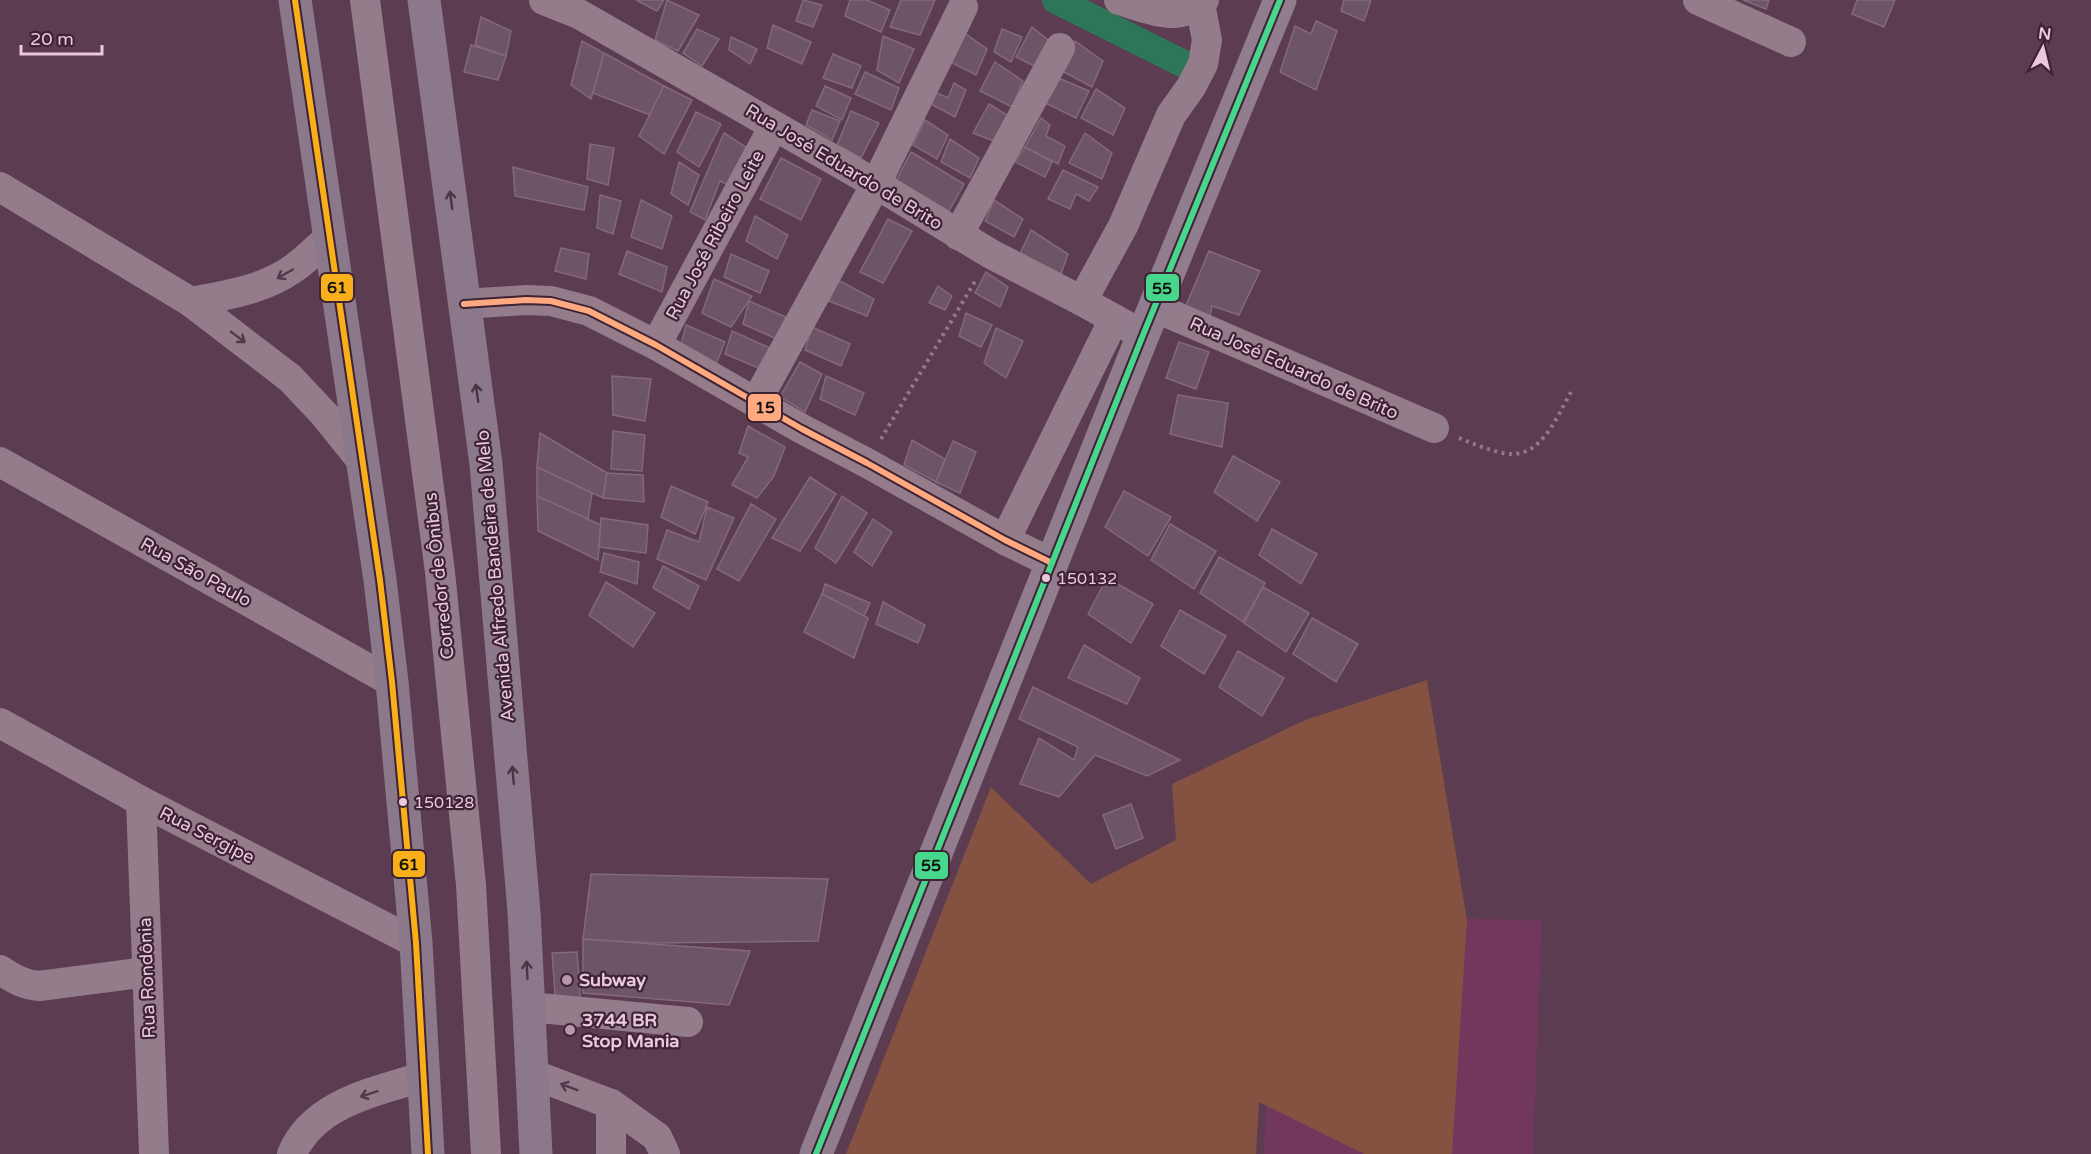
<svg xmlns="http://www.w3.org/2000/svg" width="2091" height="1154" viewBox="0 0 2091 1154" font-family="'Varela Round',sans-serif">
<rect width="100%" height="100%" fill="#5b3c50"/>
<polygon fill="#71375d" points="1273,911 1542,921 1533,1154 1264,1154"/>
<polygon fill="#855242" points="1427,680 1467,920 1452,1154 1364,1154 1259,1102 1256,1154 846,1154 991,787 1091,884 1176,840 1172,784 1305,720"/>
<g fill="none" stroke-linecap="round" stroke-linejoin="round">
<polyline stroke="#2e7559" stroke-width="28" points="1056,0 1182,63"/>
</g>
<g fill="#6e5565" stroke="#836979" stroke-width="1.5">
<polygon points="636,0 664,0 657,11"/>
<polygon points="667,0 699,15 678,51 655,40"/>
<polygon points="803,0 822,5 813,27 796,21"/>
<polygon points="850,0 867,0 890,10 881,32 845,16"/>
<polygon points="901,0 935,0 920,35 890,27"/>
<polygon points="1344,0 1371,0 1364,21 1341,11"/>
<polygon points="1743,0 1769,0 1766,9"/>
<polygon points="1857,0 1895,0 1884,27 1852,14"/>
<polygon points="481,17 511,31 506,56 475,45"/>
<polygon points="1316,21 1337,31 1316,90 1280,72 1295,26 1311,34"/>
<polygon points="773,25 811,42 802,64 767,48"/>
<polygon points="1032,27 1053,44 1042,70 1016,57"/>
<polygon points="697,29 719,39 702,66 683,53"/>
<polygon points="959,29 987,49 976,75 944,59"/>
<polygon points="1002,29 1022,37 1011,62 994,52"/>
<polygon points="883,36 914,49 899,83 877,70"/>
<polygon points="731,37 757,49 750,64 729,50"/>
<polygon points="582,41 604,53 591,99 571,85"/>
<polygon points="1075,41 1103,61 1092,87 1060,70"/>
<polygon points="471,45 506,56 498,80 464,72"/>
<polygon points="604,53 664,86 650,115 593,93"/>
<polygon points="833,54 861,66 852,88 823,78"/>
<polygon points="995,62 1023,81 1012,107 980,91"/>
<polygon points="865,72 899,88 891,110 855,94"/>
<polygon points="1056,77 1089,91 1076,118 1043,102"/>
<polygon points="954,83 966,90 955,117 923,100 929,89 948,98"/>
<polygon points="664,86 692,100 664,154 639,136"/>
<polygon points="825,86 851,98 842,120 816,106"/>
<polygon points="1096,89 1125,108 1113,135 1081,118"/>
<polygon points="989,104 1007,115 994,141 973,133"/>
<polygon points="812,110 840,121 832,140 806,125"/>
<polygon points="851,111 879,123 861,158 837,145"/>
<polygon points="696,112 721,124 699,167 677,152"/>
<polygon points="1041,118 1050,125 1046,136 1065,146 1058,164 1025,147"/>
<polygon points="925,120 948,135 937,159 913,145"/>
<polygon points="724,133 746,147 728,185 720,181 705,220 690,212"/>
<polygon points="1085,133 1112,153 1102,179 1069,163"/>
<polygon points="950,139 979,158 970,178 941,162"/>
<polygon points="590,144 614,148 608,185 587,179"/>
<polygon points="1025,147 1052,162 1045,177 1015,162"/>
<polygon points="911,152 964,184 949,211 896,181"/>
<polygon points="781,158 821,179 801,220 760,199"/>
<polygon points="679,162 699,175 688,205 671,194"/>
<polygon points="513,167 588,187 584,210 515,196"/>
<polygon points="1063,170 1098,187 1089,201 1076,194 1070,209 1048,199"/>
<polygon points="600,195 621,201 613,234 597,228"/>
<polygon points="641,200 672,216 662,249 631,237"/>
<polygon points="994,200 1023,219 1014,237 985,221"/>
<polygon points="755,216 788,235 777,259 746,241"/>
<polygon points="888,219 912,231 883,283 860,272"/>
<polygon points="1031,230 1068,254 1060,277 1019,256"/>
<polygon points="561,248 589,254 586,279 555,271"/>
<polygon points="627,251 667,267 662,292 619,274"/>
<polygon points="1209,251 1260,271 1239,315 1212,306 1209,321 1185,308"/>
<polygon points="731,254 769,271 760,293 724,277"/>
<polygon points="986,272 1008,287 1000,307 975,293"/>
<polygon points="714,279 752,296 731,327 702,313"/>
<polygon points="838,280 874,299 867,316 829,301"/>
<polygon points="938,286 952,296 945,310 929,303"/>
<polygon points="749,301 788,318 779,340 743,324"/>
<polygon points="966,313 992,325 981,347 959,336"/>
<polygon points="686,325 725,342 716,364 680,348"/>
<polygon points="812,327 850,344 841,366 805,350"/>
<polygon points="996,328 1023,341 1006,378 984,363"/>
<polygon points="732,331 770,348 761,369 725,354"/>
<polygon points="1179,342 1209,352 1196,389 1166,378"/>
<polygon points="800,362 822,374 805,412 780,397"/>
<polygon points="612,376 651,379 645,421 613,415"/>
<polygon points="826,376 864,393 855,415 820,399"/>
<polygon points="1178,395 1228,403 1222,447 1170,434"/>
<polygon points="748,426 785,447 774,476 757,498 732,485 748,457 739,453"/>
<polygon points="613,431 645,435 642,471 611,469"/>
<polygon points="540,433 607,473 603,498 537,467"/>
<polygon points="912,440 945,459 936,482 904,465"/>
<polygon points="953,441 976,452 960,493 936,482"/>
<polygon points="1233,456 1280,482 1257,521 1214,492"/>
<polygon points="537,467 592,493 588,519 537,496"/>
<polygon points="607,473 643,475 644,502 603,498"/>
<polygon points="810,477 836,494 800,551 772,538"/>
<polygon points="671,486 708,502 695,534 661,517"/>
<polygon points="1124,491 1171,517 1148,556 1105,527"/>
<polygon points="537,496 601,525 598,560 538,531"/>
<polygon points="842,496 867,513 836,563 815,548"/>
<polygon points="751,504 776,519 739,581 717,569"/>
<polygon points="707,507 734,518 706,580 657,559 667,530 699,542"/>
<polygon points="601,518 648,525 646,553 599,547"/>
<polygon points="873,519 892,532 872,566 854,552"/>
<polygon points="1170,524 1216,551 1194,589 1151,560"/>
<polygon points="1272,529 1317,554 1301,584 1259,555"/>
<polygon points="604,553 639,562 637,584 600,572"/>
<polygon points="1219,557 1265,583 1243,622 1200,593"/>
<polygon points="663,566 699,586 689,609 653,588"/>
<polygon points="1107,578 1153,604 1131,643 1088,614"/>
<polygon points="606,582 655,613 633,647 589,615"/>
<polygon points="825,584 870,603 864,616 822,594"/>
<polygon points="1263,587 1309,613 1286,652 1244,623"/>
<polygon points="822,594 868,618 854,658 804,632"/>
<polygon points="883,602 925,625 918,643 876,624"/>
<polygon points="1180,610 1226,636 1204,674 1161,646"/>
<polygon points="1312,618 1358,644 1336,682 1293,654"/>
<polygon points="1084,645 1140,678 1127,704 1068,678"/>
<polygon points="1238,651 1284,678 1262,716 1219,687"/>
<polygon points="1033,687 1180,760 1147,776 1095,755 1059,797 1020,784 1039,738 1074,760 1078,747 1019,719"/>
<polygon points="1131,804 1143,838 1116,849 1103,815"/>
<polygon points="591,874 828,879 818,941 651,943 583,939"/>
<polygon points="583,939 750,951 729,1005 583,993"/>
<polygon points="577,952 581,1006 556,1008 552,953"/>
</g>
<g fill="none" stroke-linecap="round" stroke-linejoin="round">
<g stroke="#917a88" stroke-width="4" stroke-dasharray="3 4.5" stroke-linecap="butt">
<path d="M1459 438C1472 443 1485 449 1499 452 1539 464 1555 420 1571 392"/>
<polyline points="881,439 977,278"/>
</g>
<g stroke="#947c8b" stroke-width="30">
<polyline points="365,0 440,572 471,885 486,1154"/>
<polyline points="544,0 579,14 876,184 991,254 1082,301 1143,335"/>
<path d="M1119 0C1149 9 1178 24 1204 0"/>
<polyline points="1698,0 1791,42"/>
<polyline points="0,187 191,302 290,378 324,414 362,461"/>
<polyline points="958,235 1060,48"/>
<polyline points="1082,301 1123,226 1171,115 1191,87 1203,64 1207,40 1200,4"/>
<path d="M191 302C226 295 264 290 294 268 307 259 318 247 330 237"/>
<polyline points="464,304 526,300 551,301 589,311 656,345 802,429 867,463 1005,540 1052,563"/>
<polyline points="1154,307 1434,428"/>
<polyline points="656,345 774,126"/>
<polyline points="756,402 876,184 963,7"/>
<polyline points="0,462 392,682"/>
<polyline points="1005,540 1114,319"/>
<polyline points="0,723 141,801 416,943"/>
<polyline points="141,801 154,1154"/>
<path d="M0 970C13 978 23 985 39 986L147 972"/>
<polyline points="529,1007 688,1022"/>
<polyline points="532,1074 611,1104 657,1137 665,1154"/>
<path d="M292 1154C314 1102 376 1092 425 1076"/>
<polyline points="611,1154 611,1104"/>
</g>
<polyline stroke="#917d8e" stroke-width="33" points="816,1154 1143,335 1280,0"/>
<g stroke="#8b788b" stroke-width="33">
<polyline points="295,0 380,580 392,682 416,943 428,1154"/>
<polyline points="424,0 486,464 524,912 536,1154"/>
</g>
<defs>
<polyline id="bus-1" points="295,0 380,580 392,682 416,943 428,1154"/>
<polyline id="bus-2" points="464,304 526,300 551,301 589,311 656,345 802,429 867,463 1005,540 1052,563"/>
<polyline id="bus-3" points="816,1154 1143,335 1280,0"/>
</defs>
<use href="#bus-1" stroke="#3d2333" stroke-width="10"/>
<use href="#bus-2" stroke="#3d2333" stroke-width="10"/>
<use href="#bus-3" stroke="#3d2333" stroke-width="10"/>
<use href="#bus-1" stroke="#f9af1a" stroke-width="6"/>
<use href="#bus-2" stroke="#ffa980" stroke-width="6"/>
<use href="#bus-3" stroke="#46d78d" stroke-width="6"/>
</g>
<defs><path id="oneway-shaft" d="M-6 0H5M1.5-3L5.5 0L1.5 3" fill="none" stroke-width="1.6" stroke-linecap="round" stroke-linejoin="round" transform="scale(1.5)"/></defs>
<g stroke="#4d3445">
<use href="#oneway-shaft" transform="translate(451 200) rotate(-98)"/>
<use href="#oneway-shaft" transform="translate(477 393) rotate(-98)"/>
<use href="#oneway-shaft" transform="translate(513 775) rotate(-95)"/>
<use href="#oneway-shaft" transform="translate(527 970) rotate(-93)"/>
</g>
<g stroke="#533949">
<use href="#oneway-shaft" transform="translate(285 274) rotate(150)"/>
<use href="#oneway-shaft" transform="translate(238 337) rotate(37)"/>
<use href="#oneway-shaft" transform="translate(569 1087) rotate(-159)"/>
<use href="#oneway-shaft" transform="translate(369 1094) rotate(162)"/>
</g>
<g fill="#ebc8dc" stroke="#3d2333" stroke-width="2">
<circle cx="1046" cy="578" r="5"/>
<circle cx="403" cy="802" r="5"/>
</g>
<g fill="#b997ab" stroke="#3d2333" stroke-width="2">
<circle cx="567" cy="980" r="6"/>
<circle cx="570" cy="1030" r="6"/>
</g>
<g text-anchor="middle" stroke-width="4.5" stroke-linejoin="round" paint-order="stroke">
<g font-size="16" fill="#ebc8dc" stroke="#3d2333" text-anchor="start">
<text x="1057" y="584">150132</text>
<text x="414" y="808">150128</text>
</g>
<g font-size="18" fill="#ebc8dc" stroke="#3d2333">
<text transform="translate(844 167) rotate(31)" y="6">Rua José Eduardo de Brito</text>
<text transform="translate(715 235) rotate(-62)" y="6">Rua José Ribeiro Leite</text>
<text transform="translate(1294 368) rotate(24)" y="6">Rua José Eduardo de Brito</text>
<text transform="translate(196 572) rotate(29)" y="6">Rua São Paulo</text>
<text transform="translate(439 576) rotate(-96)" y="6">Corredor de Ônibus</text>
<text transform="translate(495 576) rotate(-95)" y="6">Avenida Alfredo Bandeira de Melo</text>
<text transform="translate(207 835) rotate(27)" y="6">Rua Sergipe</text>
<text transform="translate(147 978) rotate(-92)" y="6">Rua Rondônia</text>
</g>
<g font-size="18" font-weight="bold" fill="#ebc8dc" stroke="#3d2333" text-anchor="start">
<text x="579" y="986">Subway</text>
<text x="582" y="1026">3744 BR<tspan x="582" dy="21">Stop Mania</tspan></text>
</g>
</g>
<g stroke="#3d2333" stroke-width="2">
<rect x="320" y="273" width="34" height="29" rx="6" fill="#f9af1a"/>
<rect x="1145" y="273" width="35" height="29" rx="6" fill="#46d78d"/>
<rect x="747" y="393" width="35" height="29" rx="6" fill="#ffa980"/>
<rect x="392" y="850" width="34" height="28" rx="6" fill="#f9af1a"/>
<rect x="914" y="851" width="35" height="29" rx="6" fill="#46d78d"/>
</g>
<g font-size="16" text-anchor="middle" font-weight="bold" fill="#111">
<text x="337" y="293">61</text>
<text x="1162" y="294">55</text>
<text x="765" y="413">15</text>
<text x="409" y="870">61</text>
<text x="931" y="871">55</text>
</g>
<g transform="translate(2043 48) rotate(7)" stroke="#3d2333" stroke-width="4.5" paint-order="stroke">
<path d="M0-4.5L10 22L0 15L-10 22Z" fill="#ebc8dc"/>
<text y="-9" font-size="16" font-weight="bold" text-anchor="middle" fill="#ebc8dc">N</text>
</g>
<path d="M21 45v9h81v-9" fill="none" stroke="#ebc8dc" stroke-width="3"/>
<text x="30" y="45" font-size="18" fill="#ebc8dc" stroke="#3d2333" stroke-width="4.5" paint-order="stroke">20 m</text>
</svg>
